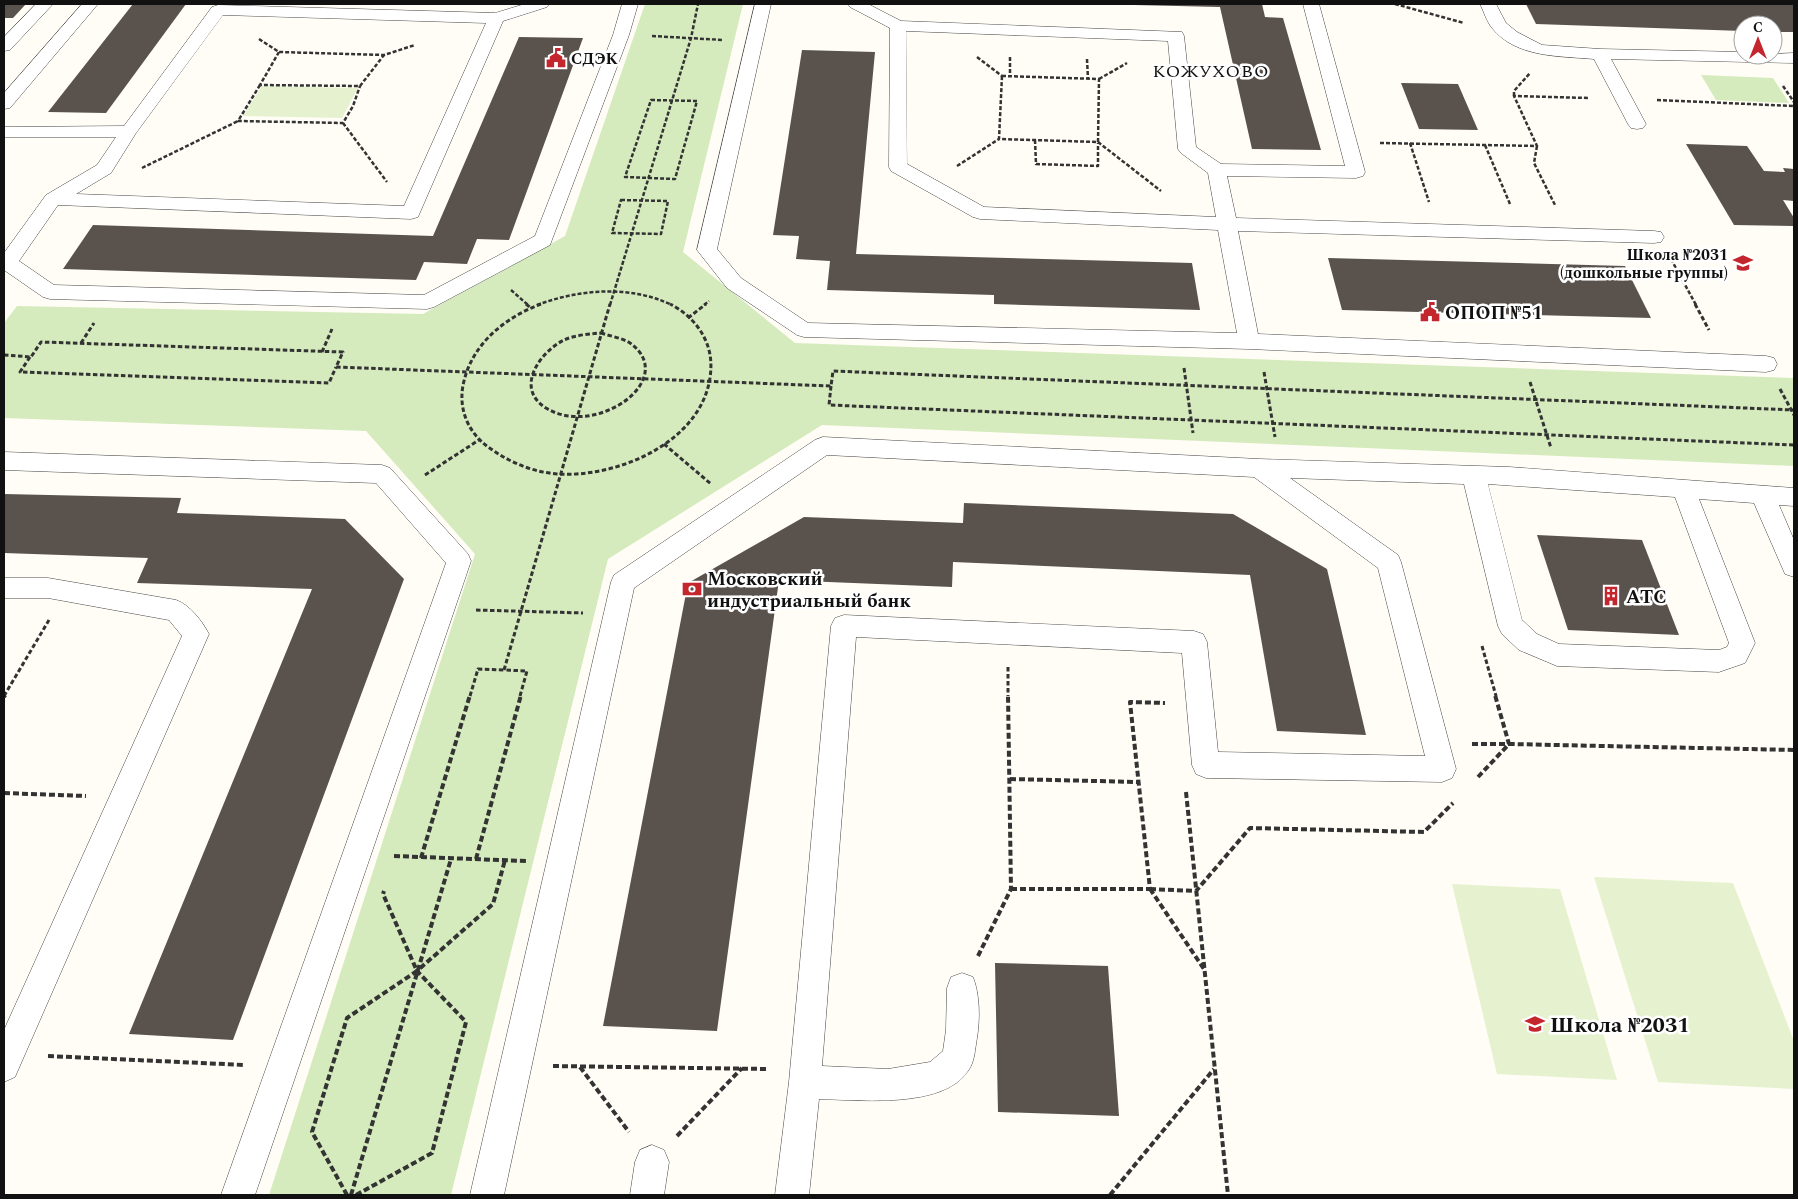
<svg xmlns="http://www.w3.org/2000/svg" width="1798" height="1199" viewBox="0 0 1798 1199" font-family="Spectral,serif">
<rect width="100%" height="100%" fill="#fffdf5"/>
<g fill="#d5ebbd">
<polygon points="645,4 743,4 683,252 795,343 1794,378 1794,466 822,425 608,559 451,1195 269,1195 475,554 366,431 4,418 4,323 17,306 423,314 565,236"/>
<polygon points="1701,75 1773,78 1789,103 1716,100"/>
</g>
<g fill="#e6f2cf">
<polygon points="262,86 358,88 342,118 243,116"/>
<polygon points="1594,877 1733,883 1794,1041 1794,1089 1658,1082"/>
<polygon points="1452,884 1560,889 1617,1080 1497,1074"/>
</g>
<g fill="#5a524d">
<polygon points="4,4 26,4 13,18 4,18"/>
<polygon points="133,4 186,4 106,113 48,112"/>
<polygon points="1134,4 1262,4 1265,17 1283,18 1321,150 1252,149 1220,7 1134,5"/>
<polygon points="1526,4 1794,4 1794,32 1773,32 1773,25 1743,25 1743,31 1536,24"/>
<polygon points="519,37 583,38 509,240 477,239 467,264 424,262 416,280 63,269 93,225 433,236"/>
<polygon points="802,50 875,52 856,254 1192,263 1200,310 994,304 994,295 827,290 830,261 796,259 799,236 773,235"/>
<polygon points="1401,83 1458,84 1478,130 1419,129"/>
<polygon points="1686,144 1747,146 1764,171 1785,172 1783,168 1794,169 1794,201 1783,200 1794,218 1794,226 1734,225"/>
<polygon points="1328,258 1625,266 1651,318 1342,310"/>
<polygon points="4,494 181,498 177,513 345,519 404,579 233,1040 129,1034 312,589 137,583 148,558 4,553"/>
<polygon points="964,503 1233,514 1327,569 1366,735 1277,731 1250,575 953,562 952,587 779,580 717,1031 603,1026 688,583 804,517 963,523"/>
<polygon points="1537,535 1642,540 1679,635 1568,630"/>
<polygon points="995,963 1108,966 1119,1116 998,1112"/>
</g>
<g fill="none" stroke-linecap="round" stroke-linejoin="round">
<defs>
<g id="lane">
<polygon points="36,4 53,4 10,50 4,51 4,37"/>
<polygon points="82,4 98,4 10,108 4,109 4,93"/>
<path d="M525 4H549L547 7 503 21 418 217 411 219 58 205 19 261 54 285 424 295 535 236 613 35 622 4H638L629 35 550 245 434 307 427 309 50 299 43 297 4 270V253L46 195 97 165 116 137H4V127L124 126 212 7 218 5 495 13ZM223 15 486 23 404 206 76 194 111 173 136 133Z"/>
<path d="M755 4H771L717 249 741 278 808 323 1237 333 1218 230 980 219 973 217 891 171 889 167 890 28 850 7 848 4H868L901 21 1182 32 1184 36 1196 147 1221 164 1345 166 1303 4H1319L1365 172 1363 176 1356 178 1227 176 1236 218 1654 231 1661 232 1664 237 1661 242 1654 243 1238 231 1258 334 1766 356 1774 358 1777 364 1774 370 1766 372 1249 349 804 337 797 335 727 288 697 250ZM906 31 1168 41 1178 149 1181 153 1208 173 1216 217 984 207 907 164Z"/>
<path d="M1480 4H1496L1506 23 1517 32 1542 45 1600 49 1743 52V55L1794 53V63L1611 59 1646 124 1643 128 1637 129 1631 128 1628 124 1594 59C1560 56 1516 58 1492 28 1487 22 1484 12 1480 4Z"/>
<path d="M823 437 1259 459 1509 467 1794 488V506L1779 505 1794 540V577L1785 574 1754 503 1699 499 1755 643 1745 663 1719 672 1557 666 1519 650 1502 634 1498 626 1464 484 1290 478 1398 555 1401 562 1456 769 1452 778 1442 782 1206 778 1196 774 1192 765 1182 653 856 637 822 1066 888 1069 930 1062 943 1051 946 1030 947 988 951 977 962 973 973 977C980 995 980 1019 977 1038 975 1048 975 1062 968 1071 943 1109 860 1100 819 1099L809 1195H775L789 1082 831 626 835 618 844 615 1194 631 1203 634 1207 642 1218 752 1425 756 1378 568 1254 477 827 455 634 588 504 1195H470L611 582 614 575 815 440ZM1488 484 1675 497 1729 643 1727 647 1719 650 1559 644 1537 634 1522 620Z"/>
<polygon points="4,452 382,465 390,468 468,554 471,561 255,1195 221,1195 446,563 376,483 4,470"/>
<path d="M4 578H48L176 600C190 605 202 621 209 634L15 1077 4 1082V1030L182 636 169 620 48 598H4Z"/>
<polygon points="652,1145 664,1150 669,1162 664,1195 630,1195 635,1162 640,1150"/>
</g>
</defs>
<use href="#lane" stroke="#444" stroke-width="1"/>
<g stroke="#333" stroke-width="2.5" stroke-dasharray="4 2" stroke-linecap="butt">
<polyline points="1395,4 1464,23"/>
<polyline points="652,36 723,40"/>
<polyline points="259,39 279,52 384,55 415,45"/>
<polyline points="279,52 260,85 360,86 384,55"/>
<polyline points="977,57 1002,76"/>
<polyline points="1010,57 1010,77"/>
<polyline points="1087,59 1088,79"/>
<polygon points="1002,76 1099,79 1098,142 999,139"/>
<polyline points="1099,79 1127,63"/>
<polyline points="260,85 238,121 343,123 353,106 360,86"/>
<polyline points="1783,86 1794,102"/>
<polyline points="1514,96 1514,91 1530,73"/>
<polygon points="651,100 697,101 675,179 625,177"/>
<polyline points="1657,100 1794,106"/>
<polyline points="343,123 387,182"/>
<polyline points="1035,140 1036,164 1098,166 1098,143"/>
<polyline points="1098,142 1161,191"/>
<polyline points="1380,143 1537,146 1514,96 1589,98"/>
<polyline points="1410,143 1429,202"/>
<polyline points="1485,145 1510,204"/>
<polyline points="1537,146 1534,163 1555,205"/>
<polyline points="957,166 999,139"/>
<polyline points="142,168 238,121"/>
<polygon points="621,200 668,201 661,234 612,233"/>
<polyline points="1671,259 1696,305"/>
<polyline points="511,290 528,305"/>
<path d="M537 305C580 289 630 285 672 305"/>
<polyline points="610,305 691,38 698,4"/>
<polyline points="704,305 709,301"/>
</g>
<g stroke="#333" stroke-width="3" stroke-dasharray="4.5 2.5" stroke-linecap="butt">
<polyline points="526,304 531,308"/>
<path d="M541 304C506 317 473 343 464 381 457 408 468 434 491 449 511 463 533 472 557 474 617 478 700 443 710 378 712 363 711 351 704 337 697 323 684 311 670 304"/>
<polyline points="1695,304 1709,330"/>
<polyline points="688,318 706,304"/>
<path d="M601 333C610 336 622 338 630 343 680 379 596 439 546 408 514 388 540 352 564 340 575 335 589 334 601 333Z"/>
<polyline points="81,343 94,323"/>
<polyline points="322,352 332,329"/>
<polyline points="4,355 31,357 41,342 343,352 336,367 831,386 833,371 1794,410"/>
<polyline points="30,357 20,372 329,383 336,367"/>
<polyline points="1184,368 1193,433"/>
<polyline points="1264,372 1275,437"/>
<polyline points="1530,382 1551,448"/>
<polyline points="831,386 829,405 1794,445"/>
<polyline points="1780,389 1794,415"/>
<polyline points="664,444 711,484"/>
<polyline points="425,475 479,440"/>
<polyline points="476,610 583,613"/>
<polyline points="1482,646 1496,696"/>
<polyline points="1008,667 1008,696"/>
<polyline points="4,696 49,620"/>
<polyline points="470,696 478,669 504,670"/>
<polyline points="520,696 527,671 504,670 610,304"/>
</g>
<g stroke="#333" stroke-width="4" stroke-dasharray="6 3" stroke-linecap="butt">
<polyline points="4,697 5,695"/>
<polyline points="1472,744 1509,744 1495,695"/>
<polyline points="1478,777 1509,744 1794,750"/>
<polyline points="1010,779 1138,782"/>
<polyline points="1186,792 1228,1195"/>
<polyline points="4,793 86,796"/>
<polyline points="394,856 526,861"/>
<polyline points="421,858 470,695"/>
<polyline points="476,859 521,695"/>
<polyline points="1011,889 1150,889 1130,702 1165,703"/>
<polyline points="1150,889 1196,891 1250,828 1424,832 1453,803"/>
<polyline points="1150,889 1204,969"/>
<polyline points="978,956 1011,889 1008,695"/>
<polyline points="48,1056 245,1065"/>
<polyline points="553,1066 767,1069"/>
<polyline points="580,1067 629,1132"/>
<polyline points="677,1136 742,1068"/>
<polyline points="347,1195 312,1132 347,1018 417,971 383,894 384,891"/>
<polyline points="351,1195 451,859"/>
<polyline points="356,1195 432,1153 466,1022 417,971 493,904 505,860"/>
<polyline points="1110,1195 1214,1069"/>
</g>
<use href="#lane" fill="#fff" fill-rule="evenodd"/>
</g>
<defs>
<symbol id="civic-bare" viewBox="-9 -9 18 18"><path d="M-.6-6.5H3V-4.5H.6V-3L4-1V1h2V6H-6V1h2V-1L-.6-3ZM-1.2 2.5V6h2.4V2.5Z" fill="#c4262e" stroke="#fff" stroke-width="2.5" paint-order="stroke"/></symbol>
<symbol id="school-bare" viewBox="-9 -9 18 18"><path d="M0-5L7-2L0 1L-7-2ZM-4 1L0 2.5L4 1V4Q0 6-4 4Z" fill="#c4262e" stroke="#fff" stroke-width="2.5" paint-order="stroke"/></symbol>
<symbol id="bank-bare" viewBox="-9 -9 18 18"><path d="M-6-4H6V4H-6ZM0-2.3a2.3 2.3 0 1 0 0 4.6a2.3 2.3 0 1 0 0-4.6Z" fill="#c4262e" stroke="#fff" stroke-width="2.5" paint-order="stroke"/></symbol>
<symbol id="building-bare" viewBox="-9 -9 18 18"><path d="M-4-6H4V6H1V3H-1V6H-4ZM-2.5-4.3h1.7v1.8h-1.7ZM.8-4.3h1.7v1.8H.8ZM-2.5-1h1.7V.8h-1.7ZM.8-1h1.7V.8H.8Z" fill="#c4262e" stroke="#fff" stroke-width="2.5" paint-order="stroke"/></symbol>
</defs>
<g fill-rule="evenodd">
<use href="#civic-bare" x="542" y="44" width="28" height="28"/>
<use href="#school-bare" x="1729" y="249" width="28" height="28"/>
<use href="#civic-bare" x="1416" y="298" width="28" height="28"/>
<use href="#bank-bare" x="678" y="575" width="28" height="28"/>
<use href="#building-bare" x="1597" y="582" width="28" height="28"/>
<use href="#school-bare" x="1521" y="1010" width="28" height="28"/>
</g>
<g text-anchor="middle" stroke-width="5" stroke-linejoin="round" paint-order="stroke">
<g font-size="16" font-weight="bold" fill="#111" stroke="#fff" text-anchor="start">
<text x="571" y="64">СДЭК</text>
<text x="1728" y="260" text-anchor="end">Школа №2031<tspan x="1728" dy="18">(дошкольные группы)</tspan></text>
</g>
<g font-size="18" letter-spacing="1" fill="#111" stroke="#fff">
<text x="1211" y="77">КОЖУХОВО</text>
</g>
<g font-size="19" font-weight="bold" fill="#111" stroke="#fff" text-anchor="start">
<text x="1445" y="319">ОПОП №51</text>
<text x="707" y="585">Московский<tspan x="707" dy="22">индустриальный банк</tspan></text>
<text x="1626" y="603">АТС</text>
</g>
<g font-size="22" font-weight="bold" fill="#111" stroke="#fff" text-anchor="start">
<text x="1550" y="1032">Школа №2031</text>
</g>
</g>
<rect width="1798" height="1199" fill="none" stroke="#111111" stroke-width="10"/>
<g transform="translate(1758 40)"><circle r="24" fill="#ffffff" stroke="#a0a0a0"/>
<path d="M0-4L9 19L0 12L-9 19Z" fill="#c4262e"/>
<text y="-8" font-size="14" font-weight="bold" text-anchor="middle" fill="#111111">С</text>
</g>
</svg>
